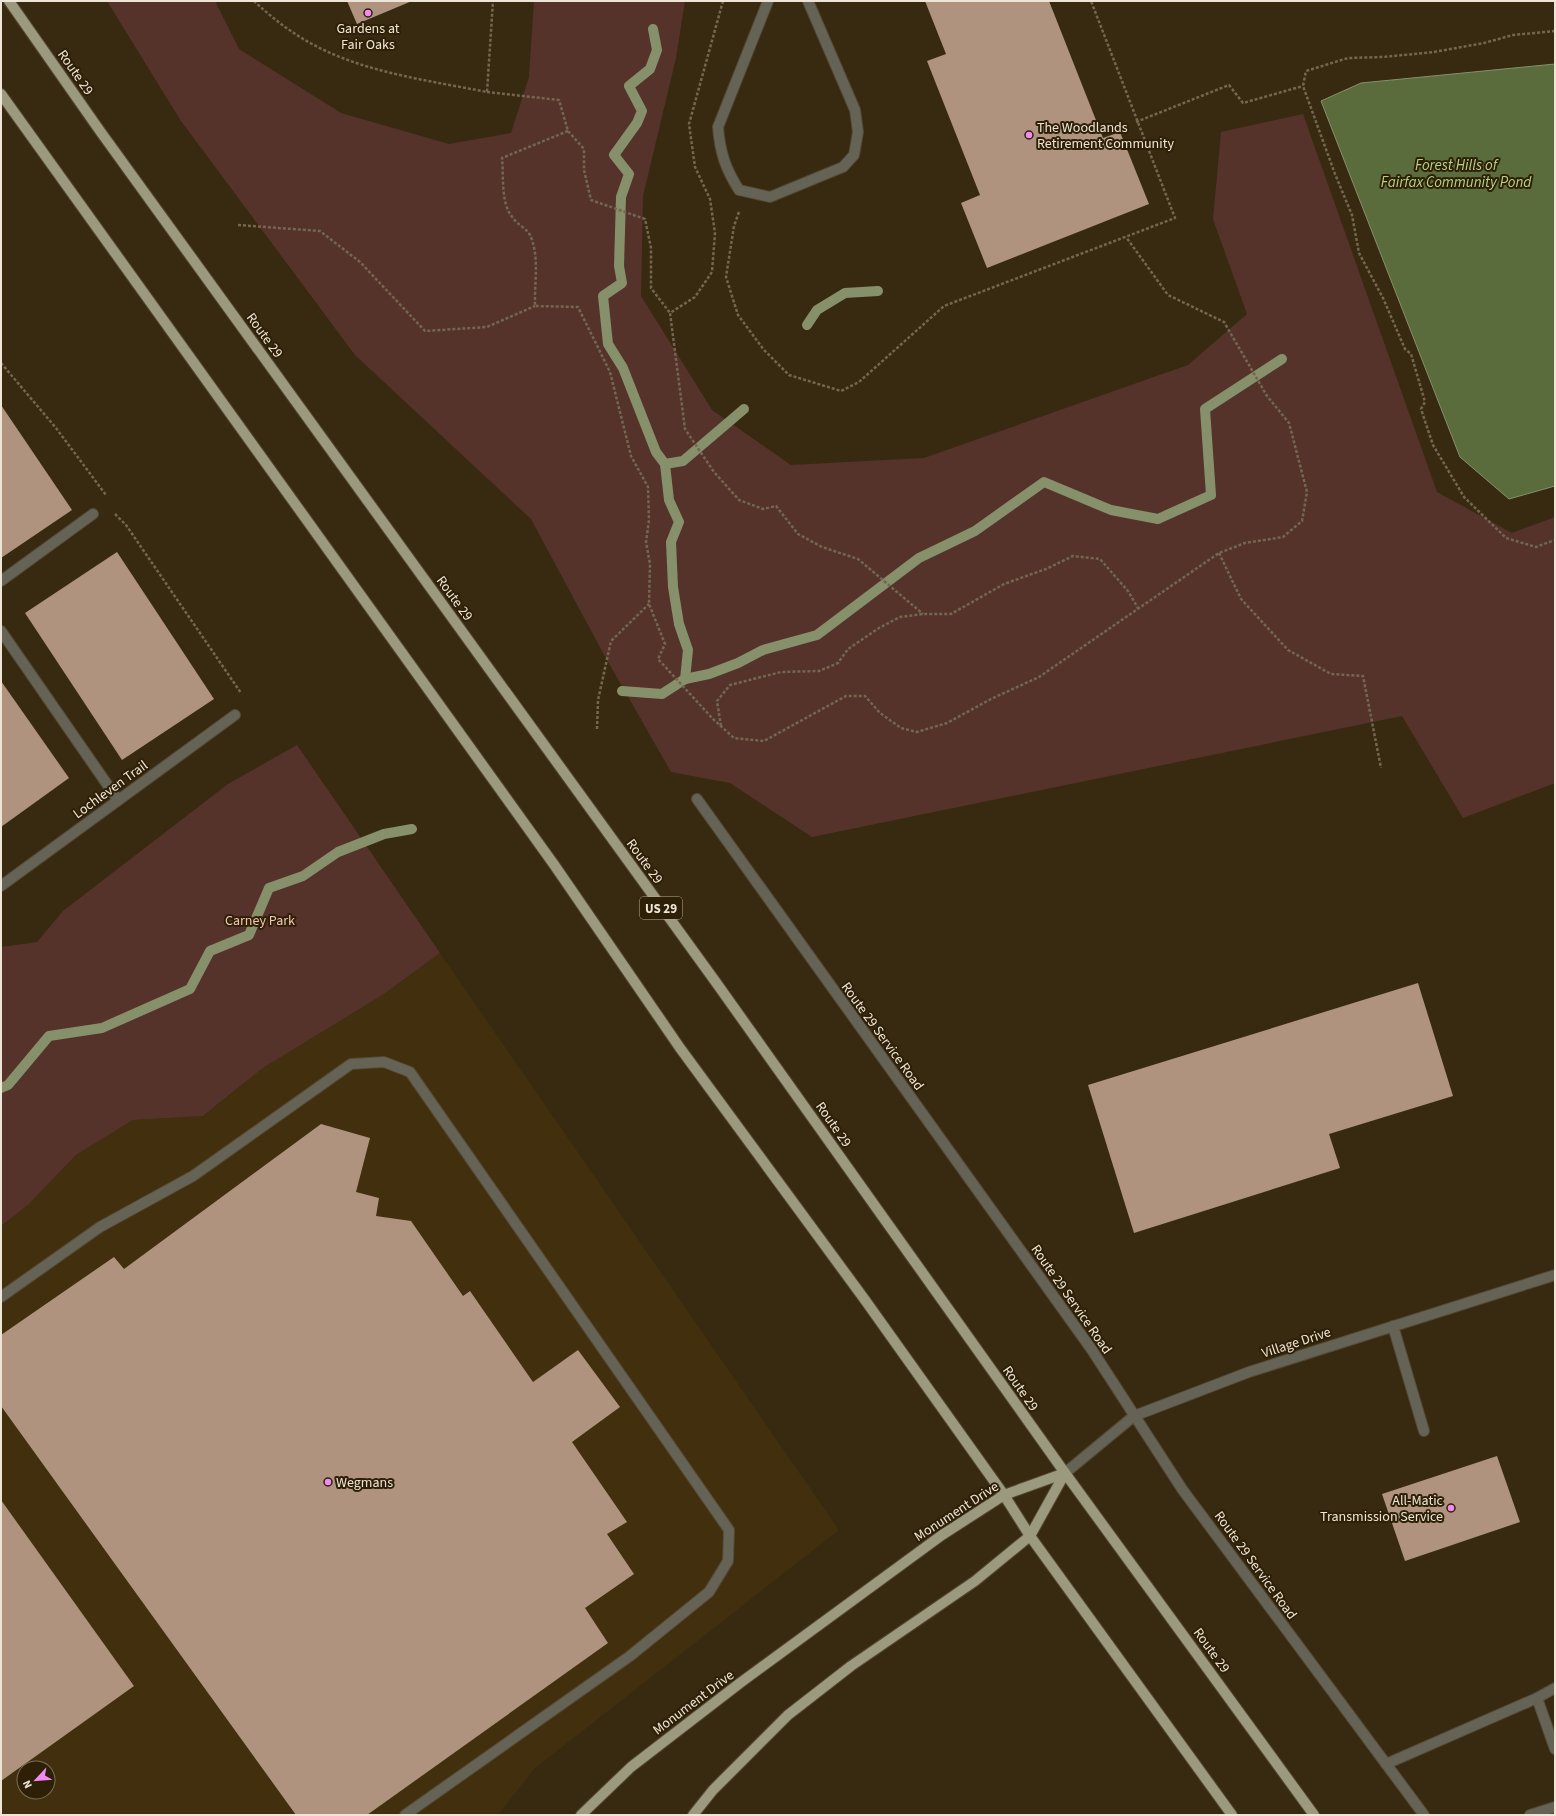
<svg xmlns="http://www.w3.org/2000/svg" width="1556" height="1816" viewBox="0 0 1556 1816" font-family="'Source Sans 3',sans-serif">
<rect width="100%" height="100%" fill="#382a11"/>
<path fill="#412f0e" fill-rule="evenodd" d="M440 953 839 1530 534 1769 498 1815H1V1226L29 1204 76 1155 133 1120 204 1116 263 1068 384 994ZM24 1768H48V1792H24Z"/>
<g fill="#55332a">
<polygon points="107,1 215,1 239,49 341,113 449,144 511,133 529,77 534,1 685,1 676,58 643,196 641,296 712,410 791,465 924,458 1188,365 1247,314 1213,219 1221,132 1303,114 1437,492 1512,533 1555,517 1555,783 1463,818 1402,716 812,837 730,783 671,772 602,651 531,519 355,355 181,121"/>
<polygon points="297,745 440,953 384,994 263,1068 203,1116 133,1120 76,1155 29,1204 1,1226 1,947 37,942 63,911 228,784"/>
</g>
<polygon fill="#5a6c3c" stroke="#86906a" points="1555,64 1555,486 1509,499 1460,457 1321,101 1361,83"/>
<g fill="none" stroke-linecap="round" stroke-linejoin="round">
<g stroke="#86906a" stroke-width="10">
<polyline points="807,325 817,310 845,293 878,291"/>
<polyline points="665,464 683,461 744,409"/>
<polyline points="685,679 709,674 738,663 763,650 817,635 919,558 975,531 1044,482 1111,510 1158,519 1211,495 1205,409 1282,359"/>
<polyline points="622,691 662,694 685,679 688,650 679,624 673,587 671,542 679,522 669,500 665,464 656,452 623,368 608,344 603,296 622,283 619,266 621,197 629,174 614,155 637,123 642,111 629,86 650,69 657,50 653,29"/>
<polyline points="1,1088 8,1085 49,1036 102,1028 190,989 210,951 249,935 269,888 303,876 338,852 384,834 412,829"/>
</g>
</g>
<g fill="#af937f">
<polygon points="347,1 412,1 357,24"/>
<polygon points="925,1 1049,1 1103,138 1120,132 1149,204 987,268 961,203 980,195 927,61 946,54"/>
<polygon points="1,405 72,510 1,558"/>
<polygon points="117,552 214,699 122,760 25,613"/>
<polygon points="1,681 69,778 1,827"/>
<polygon points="1418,983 1453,1096 1329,1134 1340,1168 1134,1233 1088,1085"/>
<polygon points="321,1124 370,1138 356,1192 379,1198 376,1216 411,1221 463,1296 470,1291 533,1382 578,1350 620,1407 572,1442 627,1522 607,1534 634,1574 585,1608 608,1643 367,1815 296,1815 1,1406 1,1335 114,1257 124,1269"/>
<polygon points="1497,1456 1520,1522 1405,1561 1382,1494"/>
<polygon points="1,1500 134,1686 1,1781"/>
</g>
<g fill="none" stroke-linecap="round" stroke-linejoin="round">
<defs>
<g id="minor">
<path d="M768 1 718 127C720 152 725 168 739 190L770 197 843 167 854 155 858 132 855 110 808 1"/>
<polyline points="1,581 93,514"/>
<polyline points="1,631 118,800"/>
<polyline points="697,799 1092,1350 1182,1489 1424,1815"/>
<polyline points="1,886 235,715"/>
<polyline points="1,1297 100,1227 193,1176 351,1064 384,1062 410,1072 729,1530 728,1561 709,1592 630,1656 405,1815"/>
<polyline points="1393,1326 1424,1431"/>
<polyline points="1065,1473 1134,1416 1249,1372 1555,1275"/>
<polyline points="1537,1698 1555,1749"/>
<polyline points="1386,1764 1537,1698 1555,1688"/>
<polyline points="1530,1815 1555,1807"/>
</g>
<g id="major">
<polyline points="9,1 100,131 715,981 1065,1473 1314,1815"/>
<polyline points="1,94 555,866 680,1048 865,1300 1004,1495 1030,1536 1232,1815"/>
<polyline points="581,1815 631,1767 740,1683 942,1535 1004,1495 1065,1473"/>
<polyline points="693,1815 713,1790 788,1715 851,1666 975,1581 1030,1536 1065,1473"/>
</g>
</defs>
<use href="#minor" stroke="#554831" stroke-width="12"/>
<use href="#major" stroke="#554831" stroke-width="12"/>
<g stroke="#736751" stroke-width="2.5" stroke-dasharray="3 2" stroke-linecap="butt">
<path d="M254 1C269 15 286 29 305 40 359 72 426 80 487 92L493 1"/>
<polyline points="723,1 689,124 695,167 710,199 715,233 712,272 695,297 670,313 685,429 714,472 739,500 763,509 776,506 798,534 822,547 858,559 923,614"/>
<polyline points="1555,31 1513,35 1484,43 1434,52 1383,57 1348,58 1306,71 1303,86 1335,174 1352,215 1359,253 1383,298 1405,349 1411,354 1425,402 1421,409 1433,445 1464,497 1506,538 1536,547 1555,540"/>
<polyline points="487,92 559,100 568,131 584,149 584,170 591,200 645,219 651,248 651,288 670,313"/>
<polyline points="1136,122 1229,85 1243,103 1303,86"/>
<path d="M568 131 502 158C504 176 500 203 513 218 517 224 527 229 530 235 540 257 534 284 535 306L578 307 610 372 631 456 648 487 649 520 646 542 650 564 649 604 665 644 658 659 713 719 734 738 764 741 846 696H865L880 713 901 728 917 732 947 723 991 699 1039 677 1219 553 1245 543 1283 537 1302 521 1307 492 1289 423 1267 396 1224 322 1168 295 1126 237"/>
<polyline points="739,212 734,226 726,277 738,315 764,350 789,375 841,391 859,382 944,306 1175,218 1091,1"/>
<polyline points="238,225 320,231 360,262 425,331 487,327 535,306"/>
<polyline points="1,363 56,428 106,495"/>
<polyline points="115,514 126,525 241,693"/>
<polyline points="1219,553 1241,599 1288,650 1331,674 1363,676 1381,768"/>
<polyline points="721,726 717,701 730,685 781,672 819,671 838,663 848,649 879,628 900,617 923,614 951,614 1004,584 1046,569 1073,556 1100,559 1128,591 1138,608"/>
<polyline points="597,729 598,700 611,641 649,604"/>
</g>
<use href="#minor" stroke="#646356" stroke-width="10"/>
<use href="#major" stroke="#9b997e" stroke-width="10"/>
</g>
<g fill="#f28af3" stroke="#2e2007" stroke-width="1.5">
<circle cx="368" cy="13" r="4"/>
<circle cx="1029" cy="135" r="4"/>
<circle cx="328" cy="1482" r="4"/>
<circle cx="1451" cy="1508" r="4"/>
</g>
<g text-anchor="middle" stroke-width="4" stroke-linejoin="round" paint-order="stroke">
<rect fill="#2e2007" stroke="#b4aa98" stroke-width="1" x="640" y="897" width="42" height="22" rx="3"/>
<g font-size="13" font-weight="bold" fill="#eee5d6">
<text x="661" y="913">US 29</text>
</g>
<g font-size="14" fill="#eee5d6" stroke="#2e2007" text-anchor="start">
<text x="368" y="33" text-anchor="middle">Gardens at<tspan x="368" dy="16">Fair Oaks</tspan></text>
<text x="1037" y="132">The Woodlands<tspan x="1037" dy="16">Retirement Community</tspan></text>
<text x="336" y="1487">Wegmans</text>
<text x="1443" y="1505" text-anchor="end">All-Matic<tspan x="1443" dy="16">Transmission Service</tspan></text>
</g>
<g font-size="14" fill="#eee5d6" stroke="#2e2007">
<text transform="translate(76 72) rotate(55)" y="5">Route 29</text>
<text transform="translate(265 335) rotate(54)" y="5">Route 29</text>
<text transform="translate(455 598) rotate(54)" y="5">Route 29</text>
<text transform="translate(110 789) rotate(-36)" y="5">Lochleven Trail</text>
<text transform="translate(645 861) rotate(54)" y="5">Route 29</text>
<text transform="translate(883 1036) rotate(54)" y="5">Route 29 Service Road</text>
<text transform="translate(834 1124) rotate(55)" y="5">Route 29</text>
<text transform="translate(1072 1299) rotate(55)" y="5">Route 29 Service Road</text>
<text transform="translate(1296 1342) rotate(-18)" y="5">Village Drive</text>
<text transform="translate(1021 1388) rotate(55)" y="5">Route 29</text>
<text transform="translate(956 1511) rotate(-33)" y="5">Monument Drive</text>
<text transform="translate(1256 1565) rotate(54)" y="5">Route 29 Service Road</text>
<text transform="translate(1212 1650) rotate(54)" y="5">Route 29</text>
<text transform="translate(693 1702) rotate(-37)" y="5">Monument Drive</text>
</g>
<g font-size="14" fill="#f7c3b6" stroke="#2e2007">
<text x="260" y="925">Carney Park</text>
</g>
<g font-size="15" font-style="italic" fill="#b6d287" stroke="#2e2007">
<text x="1456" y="170">Forest Hills of<tspan x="1456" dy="17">Fairfax Community Pond</tspan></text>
</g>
</g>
<rect width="1556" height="1816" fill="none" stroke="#eee5d6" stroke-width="4"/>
<g transform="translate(36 1780) rotate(244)"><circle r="19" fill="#2e2007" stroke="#7b6f5a"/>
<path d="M0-3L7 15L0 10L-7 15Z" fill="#f28af3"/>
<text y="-6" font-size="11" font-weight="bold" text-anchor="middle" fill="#eee5d6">N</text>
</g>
</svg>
